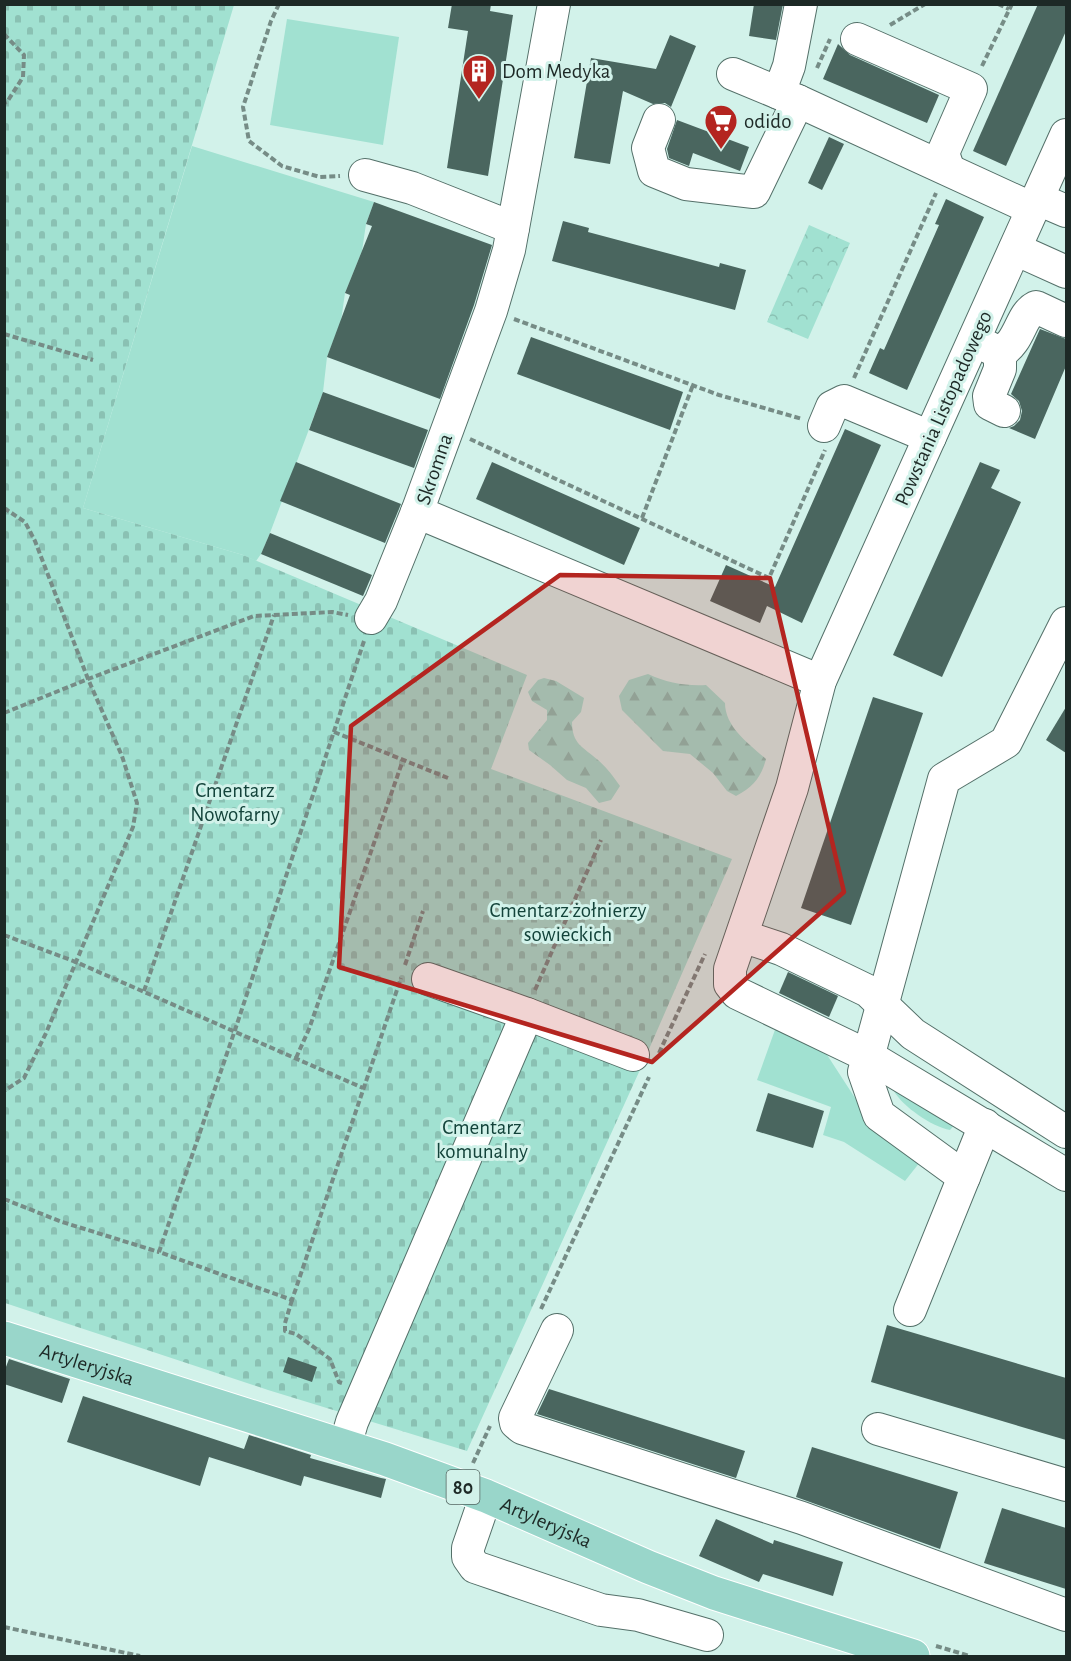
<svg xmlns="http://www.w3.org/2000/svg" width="1071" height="1661" viewBox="0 0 1071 1661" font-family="'Alegreya Sans',sans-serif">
<defs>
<pattern id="forest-firs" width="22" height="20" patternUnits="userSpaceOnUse" patternTransform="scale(1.5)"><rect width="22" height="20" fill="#a1e1d1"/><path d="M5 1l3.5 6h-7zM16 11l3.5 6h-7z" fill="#8ac1b3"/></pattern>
<pattern id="cemetery-stones" width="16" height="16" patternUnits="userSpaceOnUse" patternTransform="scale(1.5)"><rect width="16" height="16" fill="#a1e1d1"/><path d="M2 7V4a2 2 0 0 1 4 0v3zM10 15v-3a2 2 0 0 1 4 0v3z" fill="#8ac1b3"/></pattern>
<pattern id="park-crowns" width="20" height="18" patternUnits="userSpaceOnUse" patternTransform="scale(1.5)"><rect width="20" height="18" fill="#a1e1d1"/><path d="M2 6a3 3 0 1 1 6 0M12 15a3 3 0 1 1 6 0" fill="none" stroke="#8ac1b3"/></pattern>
</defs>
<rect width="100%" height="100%" fill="#d2f2ea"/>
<g fill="#a1e1d1">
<polygon points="287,19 399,37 383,145 270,125"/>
<polygon points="192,146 374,202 366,224 362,251 345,293 341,321 327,357 323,392 270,533 261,554 256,561 243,555 83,508"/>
<polygon points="776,1027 820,1044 870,1121 920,1162 905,1181 844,1142 823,1135 831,1107 757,1080"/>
<path d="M896 1080 957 1122 950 1130C932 1127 902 1106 894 1091Z"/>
</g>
<g fill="url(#forest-firs)">
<path d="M648 674C667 683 685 686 706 685L725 703C725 727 749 744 766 759 761 778 753 787 736 796L727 791 713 773 690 754 663 751 622 710 619 696 629 680Z"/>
<path d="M544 678 556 681 584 698 581 712 572 722C572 744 583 747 598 760 607 768 613 776 620 786L611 800 599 803 586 788 567 780 550 765 529 750 528 743 547 720V710L532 701 528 692 538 680Z"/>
</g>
<polygon fill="url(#cemetery-stones)" points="5,5 234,5 83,508 243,555 527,675 491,769 732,859 639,1072 467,1451 268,1390 5,1303"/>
<polygon fill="url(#park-crowns)" points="809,225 850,243 808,339 767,322"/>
<g fill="#4a665f">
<polygon points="452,4 491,4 490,11 513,15 488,176 447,168 468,31 448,28"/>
<polygon points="754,4 783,4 776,40 749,36"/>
<polygon points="1038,4 1066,4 1066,31 1006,166 973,151"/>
<polygon points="670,35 696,46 671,107 665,103 653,104 623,91 610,164 574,158 591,58 656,69"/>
<polygon points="838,44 850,55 939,95 927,123 823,79"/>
<polygon points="677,120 749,147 740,171 693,153 689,166 669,158 667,149"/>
<polygon points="829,137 844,144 822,190 808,183"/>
<polygon points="946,199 984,217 907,390 869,373 880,348 884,350 939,225 935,224"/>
<polygon points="374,202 492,245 474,305 440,399 327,357 350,295 345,293 372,226 366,224"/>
<polygon points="563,221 589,228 588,232 719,267 720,263 746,270 735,310 552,261"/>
<polygon points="1040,329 1066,339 1066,366 1035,439 1009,428 1014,426 1020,420 1022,411 1019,401 1011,394"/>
<polygon points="531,337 683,392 670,430 517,374"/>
<polygon points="323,392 428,430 414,468 309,430"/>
<polygon points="845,429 881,445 802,623 767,606 760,623 710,601 726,565 775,587"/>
<polygon points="296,462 401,504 385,543 280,501"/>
<polygon points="492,462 640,528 624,565 476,499"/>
<polygon points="980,462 1000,470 991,488 1021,502 942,677 893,655"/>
<polygon points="270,533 372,575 363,596 261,554"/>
<polygon points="873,697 923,713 851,925 801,908"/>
<polygon points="1066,707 1066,753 1046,740"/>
<polygon points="788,972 838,996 829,1017 779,993"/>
<polygon points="768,1093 824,1111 813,1148 756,1131"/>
<polygon points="887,1325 1066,1378 1066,1440 871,1382"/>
<polygon points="288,1357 317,1367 312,1382 283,1372"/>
<polygon points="9,1359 70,1379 62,1403 4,1384 4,1372"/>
<polygon points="549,1389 745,1451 736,1478 537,1414"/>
<polygon points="83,1396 244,1449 249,1435 311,1455 310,1458 381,1478 386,1479 381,1498 304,1476 301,1486 209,1457 200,1486 67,1442"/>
<polygon points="812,1447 958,1492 940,1549 796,1497"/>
<polygon points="1002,1508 1066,1528 1066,1589 984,1563"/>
<polygon points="716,1519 773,1544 774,1540 843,1562 833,1596 763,1574 759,1582 699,1556"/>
</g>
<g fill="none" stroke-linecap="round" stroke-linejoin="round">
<defs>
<g id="minor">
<polyline points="554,4 509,250 491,311 417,512 820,681"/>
<polyline points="857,39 971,89 943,153 948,168"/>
<polyline points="733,74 798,101 1033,209"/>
<polyline points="779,93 789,66 801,4"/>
<polyline points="659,120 648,148 654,171 686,184 754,192 798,101"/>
<polyline points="1066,135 820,681 792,788 730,969 730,984 737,993 868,1056 1066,1175"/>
<polyline points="365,175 412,188 513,228"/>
<polyline points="1038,199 1066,211"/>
<polyline points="1015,249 1066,272"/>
<path d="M974 340 1000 353C1021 341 1020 315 1036 307L1066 321"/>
<polyline points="1000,353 1000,369 989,396 990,404 1004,411"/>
<polyline points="824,426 832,407 844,401 930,437"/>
<polyline points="371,618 381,601 417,512"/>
<polyline points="742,936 781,949 868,991 913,1034 1066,1132"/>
<polyline points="428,979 527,1014"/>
<polyline points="964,1177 879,1115 864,1072 944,779 1006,742 1066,623"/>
<polyline points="910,1310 985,1125"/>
<polyline points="557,1330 515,1418 516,1423 522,1428 802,1518 1066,1615"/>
<polyline points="878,1429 1066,1485"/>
<polyline points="345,1446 352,1422 527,1014 633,1055"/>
<polyline points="486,1496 468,1548 468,1557 475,1567 601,1610 638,1615 707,1635"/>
</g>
<g id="major">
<path id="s1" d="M4 1338 385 1459 486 1496 648 1567 714 1593 913 1656"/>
</g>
</defs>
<use href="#minor" stroke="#547069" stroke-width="34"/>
<use href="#major" stroke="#fff" stroke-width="35"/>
<g stroke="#768c86" stroke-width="4" stroke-dasharray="6 3" stroke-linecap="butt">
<polyline points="279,4 271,21 243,107 249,141 282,166 320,177 340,176"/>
<polyline points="998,4 1009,9"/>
<polyline points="890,25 925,4"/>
<polyline points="4,34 24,55 23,77 7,102 4,103"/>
<polyline points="982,66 1012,4"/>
<polyline points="817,68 830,39"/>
<polyline points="514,319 719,395 802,419"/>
<polyline points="4,334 93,360"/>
<polyline points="854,378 936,193"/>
<polyline points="470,439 769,578 825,450"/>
<polyline points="4,508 25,522 35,541 88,679 122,756 137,803 133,827 46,1033 24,1078 4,1091"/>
<polyline points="642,518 693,385"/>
<polyline points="364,641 235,1030 159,1252 292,1300 401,978"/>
<polyline points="4,713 88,679 254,616 332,612 348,615"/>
<polyline points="334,732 448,778"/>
<polyline points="4,935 76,962 363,1088"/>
<polyline points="405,965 423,911"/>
<polyline points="535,990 601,840"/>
<polyline points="144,991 274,615"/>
<polyline points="659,1053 705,954"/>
<polyline points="296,1058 309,1029 403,760"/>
<polyline points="4,1199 62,1222 159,1252"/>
<polyline points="292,1300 285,1323 285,1331 296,1334 330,1359 339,1382 342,1383"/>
<polyline points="541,1309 649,1077"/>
<polyline points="473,1463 490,1426"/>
<polyline points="4,1627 140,1656"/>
<polyline points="936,1646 970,1656"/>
</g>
<use href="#minor" stroke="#fff" stroke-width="32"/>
<use href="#major" stroke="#99d6ca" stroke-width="33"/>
</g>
<path fill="#b42520" fill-opacity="0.2" stroke="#b42520" stroke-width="4.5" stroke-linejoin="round" d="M560 575 770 578 844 892 652 1062 339 967 351 726Z"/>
<defs>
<symbol id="building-pin" viewBox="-11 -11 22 30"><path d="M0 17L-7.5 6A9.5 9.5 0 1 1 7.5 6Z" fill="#b42520" stroke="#d2f2ea"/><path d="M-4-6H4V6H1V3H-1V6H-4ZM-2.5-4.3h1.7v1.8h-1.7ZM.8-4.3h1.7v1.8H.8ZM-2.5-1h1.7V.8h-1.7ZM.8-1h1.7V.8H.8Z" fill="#fff"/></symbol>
<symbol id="supermarket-pin" viewBox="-11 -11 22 30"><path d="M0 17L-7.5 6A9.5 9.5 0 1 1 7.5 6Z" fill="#b42520" stroke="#d2f2ea"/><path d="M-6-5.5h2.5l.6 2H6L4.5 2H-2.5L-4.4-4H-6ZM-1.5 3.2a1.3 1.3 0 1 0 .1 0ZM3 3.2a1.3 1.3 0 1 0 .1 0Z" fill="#fff"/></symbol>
</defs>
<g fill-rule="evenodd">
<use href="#building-pin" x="460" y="52" width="38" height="52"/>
<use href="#supermarket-pin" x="702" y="102" width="38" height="52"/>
</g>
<g text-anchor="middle" stroke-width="6" stroke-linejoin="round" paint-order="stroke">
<rect fill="#d2f2ea" stroke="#536561" stroke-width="1.5" x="446.5" y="1470" width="33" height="34" rx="4.5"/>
<g font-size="20" font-weight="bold" fill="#1d2926">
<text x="463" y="1494">80</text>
</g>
<g font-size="21" fill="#1d2926" stroke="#d2f2ea" text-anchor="start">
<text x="502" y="78">Dom Medyka</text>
<text x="744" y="128">odido</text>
</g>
<g font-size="21" fill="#1d2926" stroke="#d2f2ea">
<text transform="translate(943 408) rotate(-66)" y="7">Powstania Listopadowego</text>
<text transform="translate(434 469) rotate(-71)" y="7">Skromna</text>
<text dy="7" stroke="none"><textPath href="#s1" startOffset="87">Artyleryjska</textPath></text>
<text dy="7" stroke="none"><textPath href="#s1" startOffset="573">Artyleryjska</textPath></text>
</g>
<g font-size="21" fill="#13433a" stroke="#d2f2ea">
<text x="235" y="797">Cmentarz<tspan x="235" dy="24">Nowofarny</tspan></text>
<text x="568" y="917">Cmentarz żołnierzy<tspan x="568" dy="24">sowieckich</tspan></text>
<text x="482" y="1134">Cmentarz<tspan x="482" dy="24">komunalny</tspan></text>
</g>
</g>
<rect width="1071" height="1661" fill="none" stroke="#1d2926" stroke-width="12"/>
</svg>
